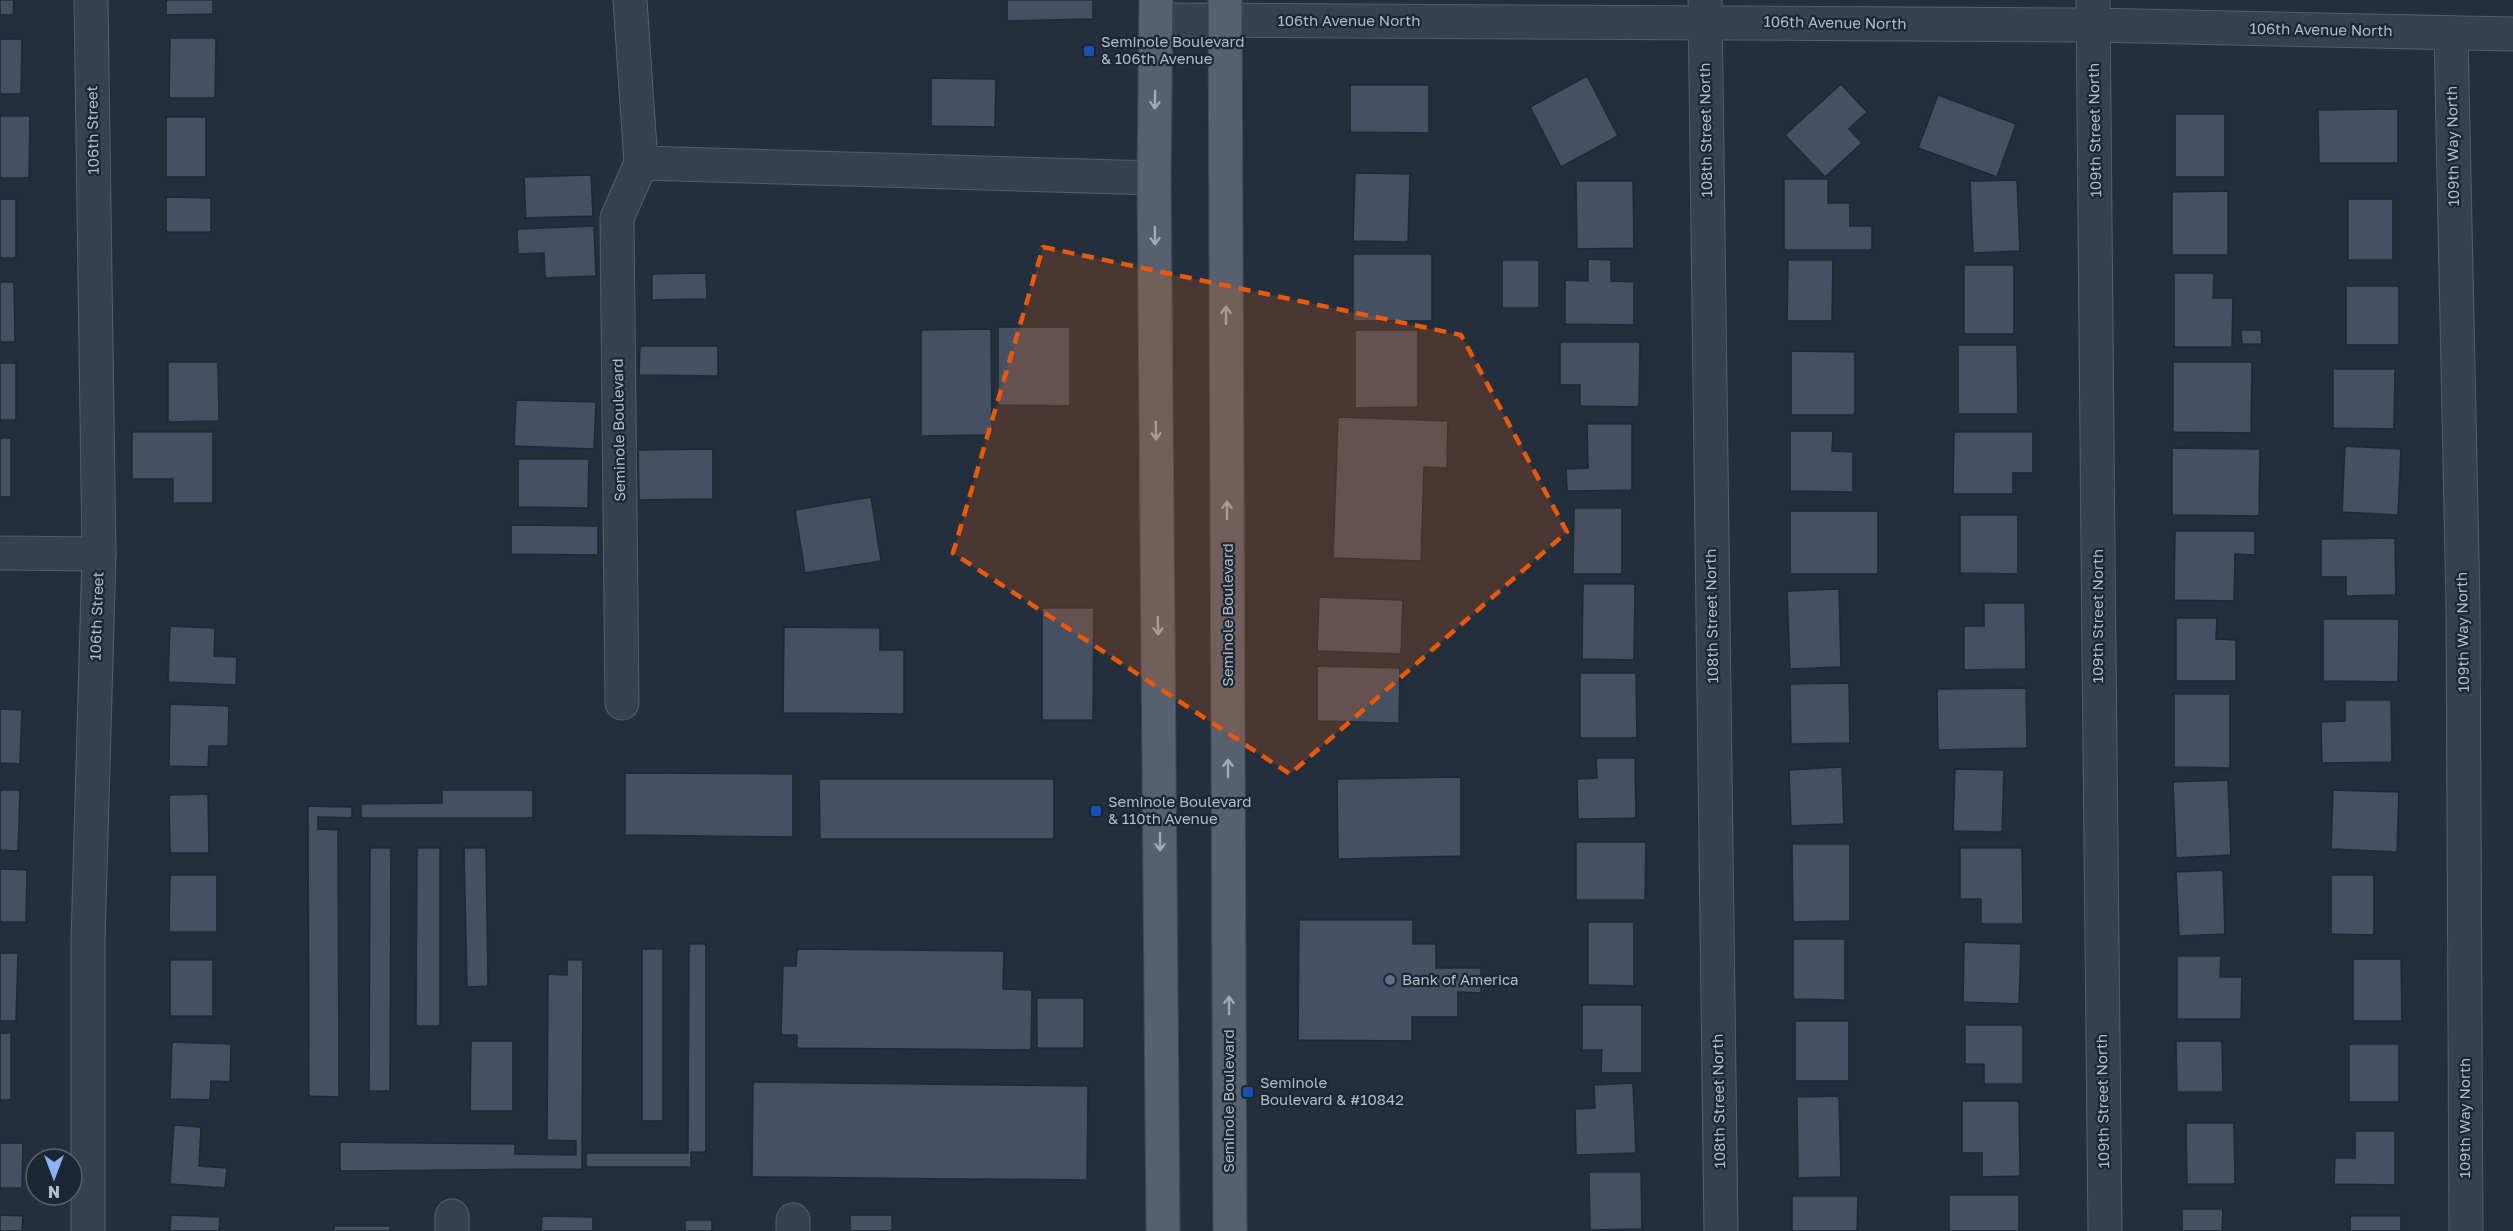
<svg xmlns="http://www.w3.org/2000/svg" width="2513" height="1231" viewBox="0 0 2513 1231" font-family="'Golos Text',sans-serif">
<rect width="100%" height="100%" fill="#242f3e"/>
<g fill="#455162" stroke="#1f2835" stroke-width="1.5">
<polygon points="0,0 14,0 13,15 0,15"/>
<polygon points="166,0 213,0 213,14 166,15"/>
<polygon points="1007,0 1093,0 1093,19 1007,21"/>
<polygon points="170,38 216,38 215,98 169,98"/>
<polygon points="0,39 22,39 21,94 0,94"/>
<polygon points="1587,76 1618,136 1561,167 1530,107"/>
<polygon points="931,78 996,79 995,127 931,126"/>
<polygon points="1841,84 1867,112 1849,129 1862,143 1825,177 1785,135"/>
<polygon points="1350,85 1429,85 1429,133 1350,132"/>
<polygon points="1938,95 2016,124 1997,177 1918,148"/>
<polygon points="2398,109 2398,163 2319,163 2318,110"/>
<rect x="2175" y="114" width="50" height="63"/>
<polygon points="0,116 30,116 29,178 0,178"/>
<rect x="166" y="117" width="40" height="60"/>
<polygon points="1355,173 1410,174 1408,242 1353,241"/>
<polygon points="591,175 593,216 526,218 524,177"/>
<polygon points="1784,179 1828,179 1828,203 1850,203 1850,226 1872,226 1872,250 1784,250"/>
<polygon points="2017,180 2020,251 1973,253 1970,181"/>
<polygon points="1576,181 1633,181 1634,248 1577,249"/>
<polygon points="2228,191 2228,255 2172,255 2172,192"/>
<polygon points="166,197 211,198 211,232 166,232"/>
<rect x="0" y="199" width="16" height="59"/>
<rect x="2348" y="199" width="45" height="61"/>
<polygon points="594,226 596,276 545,278 544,253 518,254 517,229"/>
<rect x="1353" y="254" width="79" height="67"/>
<polygon points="1588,259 1611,260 1611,281 1634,282 1634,325 1565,324 1565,280 1588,281"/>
<rect x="1502" y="260" width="37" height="48"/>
<polygon points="1788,260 1833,260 1832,321 1787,321"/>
<rect x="1964" y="265" width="50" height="69"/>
<polygon points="706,273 707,299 652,300 652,274"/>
<polygon points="2174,273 2214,273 2213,298 2233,298 2232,347 2174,347"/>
<polygon points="0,282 14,282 15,342 0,342"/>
<rect x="2346" y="286" width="53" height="59"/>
<polygon points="998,327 1070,327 1070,406 998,405"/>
<polygon points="991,329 992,435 921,436 921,330"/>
<polygon points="1355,330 1418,330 1418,407 1355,408"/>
<polygon points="2241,330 2261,330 2262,344 2242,344"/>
<polygon points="1560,342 1640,342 1639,407 1580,406 1580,385 1560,385"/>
<polygon points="1958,345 2017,345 2018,414 1958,414"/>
<polygon points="640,346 718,346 718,376 639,375"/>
<polygon points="1791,351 1855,352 1855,415 1791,415"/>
<polygon points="168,362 218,362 219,421 168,422"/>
<polygon points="2173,362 2252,362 2251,433 2173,432"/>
<rect x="0" y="363" width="16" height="57"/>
<polygon points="2333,369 2395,369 2394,429 2333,428"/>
<polygon points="516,400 596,402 594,449 514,446"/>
<polygon points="1338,417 1448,421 1447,468 1424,467 1421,561 1333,558"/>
<polygon points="1587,424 1632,424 1632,490 1567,491 1566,469 1588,468"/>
<polygon points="1790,431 1833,431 1832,451 1853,452 1853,492 1790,491"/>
<polygon points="132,432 213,432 213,503 173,503 173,479 132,479"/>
<polygon points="1954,432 2033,432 2033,473 2013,473 2013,494 1953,494"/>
<rect x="0" y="438" width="11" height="59"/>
<polygon points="2345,446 2401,449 2398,515 2342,512"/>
<polygon points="2172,448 2260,449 2259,516 2172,515"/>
<polygon points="713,449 713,499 639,500 638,450"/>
<polygon points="518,459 589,459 588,508 518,507"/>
<polygon points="871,497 881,561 805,573 795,510"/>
<polygon points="1574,508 1622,508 1622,574 1573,574"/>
<rect x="1790" y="511" width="88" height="63"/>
<polygon points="1960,515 2018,515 2018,574 1960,573"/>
<polygon points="511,525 598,526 598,555 511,554"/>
<polygon points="2175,531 2255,531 2255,555 2235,554 2234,601 2174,600"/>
<polygon points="2395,538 2396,595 2346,596 2346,577 2321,577 2321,539"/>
<polygon points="1583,584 1635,584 1634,660 1582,659"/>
<polygon points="1839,589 1841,667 1790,669 1787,591"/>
<polygon points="1319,597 1403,600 1401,654 1317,651"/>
<polygon points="1984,603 2025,603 2026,669 1964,670 1964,626 1984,626"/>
<polygon points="1042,608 1094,608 1093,720 1042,720"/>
<polygon points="2176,618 2217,618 2216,639 2236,640 2236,681 2176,681"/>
<polygon points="2323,619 2399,619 2398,682 2323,681"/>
<polygon points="170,626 215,628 214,656 237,657 236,685 168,682"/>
<polygon points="784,627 880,628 880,650 904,650 904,714 783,713"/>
<polygon points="1317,666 1400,668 1399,723 1317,721"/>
<polygon points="1580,673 1636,673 1637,738 1580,738"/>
<polygon points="1849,683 1850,743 1791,744 1790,684"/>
<polygon points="2026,688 2027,748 1938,750 1937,689"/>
<polygon points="2174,694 2230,694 2230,768 2174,767"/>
<polygon points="2345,700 2391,700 2392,762 2322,763 2321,722 2345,721"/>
<polygon points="170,704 229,706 228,746 209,746 208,767 169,766"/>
<polygon points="0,709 22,710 20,764 0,763"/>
<polygon points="1596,758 1635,758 1636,818 1578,819 1577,779 1597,778"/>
<polygon points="1842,767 1844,824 1791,826 1789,770"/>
<polygon points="1955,769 2004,770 2002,832 1953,831"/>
<polygon points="625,773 793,774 793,837 625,835"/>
<polygon points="1461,777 1461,856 1338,859 1337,779"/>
<polygon points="819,779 1054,779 1054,839 820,839"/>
<polygon points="2228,780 2231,855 2176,858 2173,782"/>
<polygon points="0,790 20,790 18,851 0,850"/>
<polygon points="442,790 533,790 533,818 361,818 361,804 442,803"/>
<polygon points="2333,790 2399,792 2397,852 2331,849"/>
<polygon points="208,794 209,853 170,853 169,795"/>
<polygon points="308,806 352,807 352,818 318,817 318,829 338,830 339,1097 309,1096"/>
<polygon points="1576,842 1646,842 1645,900 1576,900"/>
<polygon points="1792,844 1850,844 1850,921 1793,922"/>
<polygon points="370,848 391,848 390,1091 369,1091"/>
<polygon points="417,848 440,848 440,1026 416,1026"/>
<polygon points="464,848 486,848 488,986 467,987"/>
<polygon points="1960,848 2022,848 2023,924 1981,924 1981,899 1960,899"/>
<polygon points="0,869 27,870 26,922 0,922"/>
<polygon points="2223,870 2225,934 2179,936 2176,872"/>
<polygon points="170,875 217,875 217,932 169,932"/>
<polygon points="2331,875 2374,875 2374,935 2331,934"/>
<polygon points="1299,920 1413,920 1413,944 1436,944 1436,968 1481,968 1481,993 1458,992 1458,1017 1412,1017 1412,1041 1298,1040"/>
<polygon points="1588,922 1634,922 1634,986 1588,985"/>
<polygon points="1793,939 1845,939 1845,1000 1793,999"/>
<polygon points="1964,942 2021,944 2019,1004 1963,1002"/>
<polygon points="689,944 706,944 706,1152 691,1152 691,1167 586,1167 586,1153 688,1153"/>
<rect x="642" y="949" width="21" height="172"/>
<polygon points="797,949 1004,951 1003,989 1032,990 1031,1050 797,1048 797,1035 781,1035 783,966 796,966"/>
<polygon points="0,953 18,953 16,1021 0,1021"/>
<polygon points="2177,956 2221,956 2220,977 2242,977 2241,1019 2177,1019"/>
<polygon points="2353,959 2401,959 2402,1021 2353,1021"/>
<rect x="170" y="960" width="43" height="56"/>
<polygon points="567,960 583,960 582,1169 340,1171 340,1142 515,1144 515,1154 576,1155 576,1141 547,1140 548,974 567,975"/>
<rect x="1037" y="998" width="47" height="50"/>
<polygon points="1582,1005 1642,1005 1642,1073 1601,1073 1602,1050 1582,1050"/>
<rect x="1795" y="1021" width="54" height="60"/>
<polygon points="1965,1025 2023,1025 2023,1084 1984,1084 1984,1064 1965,1064"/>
<rect x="0" y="1033" width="11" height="67"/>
<polygon points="471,1041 513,1041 513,1111 470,1111"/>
<polygon points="2176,1041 2222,1041 2223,1092 2177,1092"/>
<polygon points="172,1042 231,1044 230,1082 211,1081 210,1100 170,1099"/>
<rect x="2349" y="1044" width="50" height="58"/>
<polygon points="753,1082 1088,1086 1087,1180 752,1177"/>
<polygon points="1633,1083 1636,1153 1576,1155 1575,1109 1595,1108 1594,1085"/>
<polygon points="1839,1096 1841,1177 1798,1178 1797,1097"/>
<polygon points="1962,1101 2019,1101 2020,1176 1982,1177 1982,1153 1962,1153"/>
<polygon points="2186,1123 2234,1123 2235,1184 2187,1184"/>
<polygon points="174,1125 201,1127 199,1166 227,1168 225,1188 170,1184"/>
<polygon points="2355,1131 2395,1131 2395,1185 2334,1184 2335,1158 2355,1158"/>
<polygon points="0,1143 23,1143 22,1188 0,1188"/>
<polygon points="1589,1172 1641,1172 1642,1229 1590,1230"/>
<rect x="1949" y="1195" width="70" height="36"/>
<polygon points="1792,1196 1858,1196 1857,1231 1792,1231"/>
<polygon points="2182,1209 2223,1209 2222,1231 2182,1231"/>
<polygon points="0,1215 23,1216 22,1231 0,1231"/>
<polygon points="171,1215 220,1217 219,1231 170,1231"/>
<rect x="850" y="1215" width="42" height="16"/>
<polygon points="542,1216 593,1217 593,1231 541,1231"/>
<rect x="2350" y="1216" width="51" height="15"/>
<rect x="685" y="1220" width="27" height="11"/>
<rect x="334" y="1226" width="56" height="5"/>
</g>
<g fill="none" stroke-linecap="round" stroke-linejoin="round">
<defs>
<g id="minor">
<polyline points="1705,0 1721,1231"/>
<path d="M2093 0C2098 410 2099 821 2105 1231"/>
<polyline points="1156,20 2093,25 2513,34"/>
<polyline points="2451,33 2463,606 2466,1231"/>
<polyline points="641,163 1154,178"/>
<polyline points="0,553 99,554"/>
<polyline points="622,703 617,218 641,163 630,0"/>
<polyline points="452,1216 452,1231"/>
<polyline points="793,1220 793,1231"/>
<polyline points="88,1231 88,941 99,554 91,0"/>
</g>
<g id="major">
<polyline points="1156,0 1154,178 1163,1231"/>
<polyline points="1225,0 1230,1231"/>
</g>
</defs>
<use href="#minor" stroke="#565f6c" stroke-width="35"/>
<use href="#major" stroke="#414a57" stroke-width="35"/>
<use href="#minor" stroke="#38414e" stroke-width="33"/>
<use href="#major" stroke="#56606e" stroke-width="33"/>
</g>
<defs><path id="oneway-shaft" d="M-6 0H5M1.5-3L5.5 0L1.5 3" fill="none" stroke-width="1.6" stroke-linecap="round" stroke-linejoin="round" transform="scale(1.5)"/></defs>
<g stroke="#a1aab7">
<use href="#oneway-shaft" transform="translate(1155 100) rotate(91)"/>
<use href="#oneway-shaft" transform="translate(1155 236) rotate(89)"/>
<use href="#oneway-shaft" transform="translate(1226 315) rotate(-90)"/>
<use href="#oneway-shaft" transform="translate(1156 431) rotate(89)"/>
<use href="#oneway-shaft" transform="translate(1227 510) rotate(-90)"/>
<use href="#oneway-shaft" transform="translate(1158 626) rotate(89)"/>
<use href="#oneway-shaft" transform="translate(1228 768) rotate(-90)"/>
<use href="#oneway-shaft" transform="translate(1160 842) rotate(90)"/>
<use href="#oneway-shaft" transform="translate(1229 1005) rotate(-90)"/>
</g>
<path fill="#e8590c" fill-opacity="0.2" stroke="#e8590c" stroke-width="4.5" stroke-dasharray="12 8" stroke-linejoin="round" d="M1043 247 1461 335 1567 532 1290 774 953 553Z"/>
<g fill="#1a4fb4" stroke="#1d2633" stroke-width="2">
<rect x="1083" y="45" width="12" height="12" rx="3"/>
<rect x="1090" y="805" width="12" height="12" rx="3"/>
<rect x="1242" y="1086" width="12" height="12" rx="3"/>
</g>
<circle fill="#5c6f8a" stroke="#1d2633" stroke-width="2" cx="1390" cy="980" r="6"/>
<g text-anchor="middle" stroke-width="4.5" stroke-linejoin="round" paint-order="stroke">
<g font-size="15" fill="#b4bcc9" stroke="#1d2633">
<text x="1349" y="26">106th Avenue North</text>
<text transform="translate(1835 23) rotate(1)" y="5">106th Avenue North</text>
<text transform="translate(2321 30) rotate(1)" y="5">106th Avenue North</text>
<text transform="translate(93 130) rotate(-91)" y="5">106th Street</text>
<text transform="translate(1706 130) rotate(-91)" y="5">108th Street North</text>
<text transform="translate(2095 130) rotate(-91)" y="5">109th Street North</text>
<text transform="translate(2453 146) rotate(-91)" y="5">109th Way North</text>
<text transform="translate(619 430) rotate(-91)" y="5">Seminole Boulevard</text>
<text transform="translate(1228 615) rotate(-90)" y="5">Seminole Boulevard</text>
<text transform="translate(97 616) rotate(-88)" y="5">106th Street</text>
<text transform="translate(1712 616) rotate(-91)" y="5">108th Street North</text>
<text transform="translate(2098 616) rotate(-90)" y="5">109th Street North</text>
<text transform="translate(2463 632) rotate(-91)" y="5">109th Way North</text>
<text transform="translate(1229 1101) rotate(-90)" y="5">Seminole Boulevard</text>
<text transform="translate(1719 1101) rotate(-91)" y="5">108th Street North</text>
<text transform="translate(2103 1101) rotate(-91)" y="5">109th Street North</text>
<text transform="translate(2465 1118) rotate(-90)" y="5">109th Way North</text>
</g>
<g font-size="15" fill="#b4bcc9" stroke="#1d2633" text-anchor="start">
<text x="1101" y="47">Seminole Boulevard<tspan x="1101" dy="17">&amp; 106th Avenue</tspan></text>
<text x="1108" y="807">Seminole Boulevard<tspan x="1108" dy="17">&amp; 110th Avenue</tspan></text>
<text x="1402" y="985">Bank of America</text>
<text x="1260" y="1088">Seminole<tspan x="1260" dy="17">Boulevard &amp; #10842</tspan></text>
</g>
</g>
<g transform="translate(54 1177) rotate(180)"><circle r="28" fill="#1d2633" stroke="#59626f" stroke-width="1.5"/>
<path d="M0-4.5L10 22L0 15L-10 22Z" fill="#8ab4f8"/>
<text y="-9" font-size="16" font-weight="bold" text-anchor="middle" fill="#b4bcc9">N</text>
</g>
</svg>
